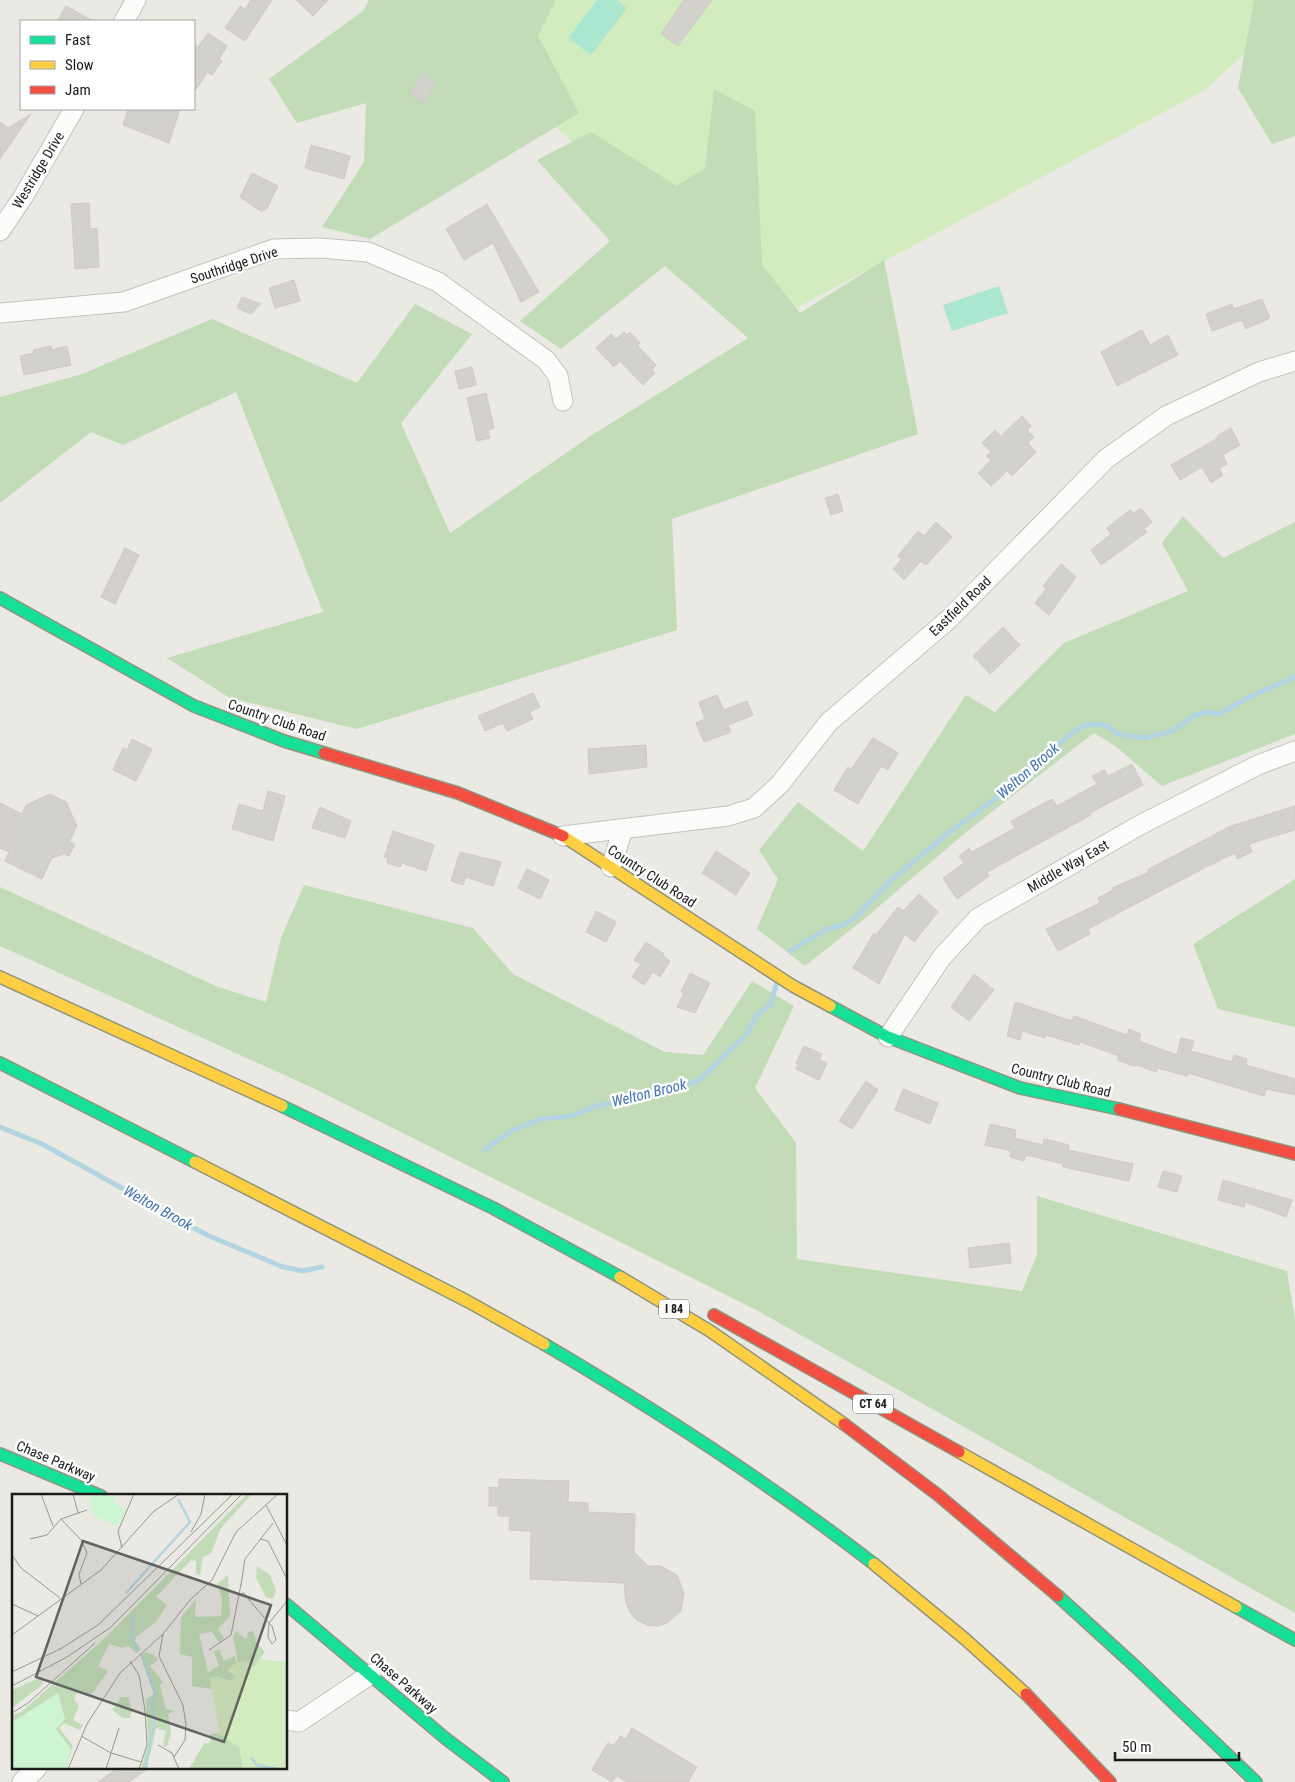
<svg xmlns="http://www.w3.org/2000/svg" width="1295" height="1782" viewBox="0 0 1295 1782" font-family="'Roboto Condensed',sans-serif">
<rect width="100%" height="100%" fill="#eae9e4"/>
<polygon fill="#d3ecbf" points="494,0 1295,0 1295,136 1272,144 1238,88 1245,53 1205,90 761,327 664,228 491,66"/>
<g fill="#c1dcb6">
<polygon points="369,0 556,0 538,36 579,113 370,239 322,227 364,162 366,103 297,123 269,79 363,11"/>
<polygon points="1254,0 1295,0 1295,136 1272,144 1238,88"/>
<polygon points="714,89 755,111 762,265 800,313 884,260 918,434 672,519 677,630 357,729 230,698 167,658 323,612 236,392 123,445 91,432 0,503 0,397 82,374 212,319 357,383 415,304 472,334 401,423 450,533 592,435 748,338 665,266 561,349 520,321 610,241 537,160 591,132 677,186 705,168"/>
<polygon points="1183,516 1223,558 1295,522 1295,734 1162,786 1115,746 1094,733 971,828 863,920 805,966 757,929 778,879 759,850 798,802 863,851 966,695 995,712 1064,643 1188,591 1162,543"/>
<polygon points="1295,879 1295,1027 1218,1009 1193,944"/>
<polygon points="304,885 473,928 513,974 665,1052 703,1055 752,981 794,1006 755,1088 796,1143 797,1259 1022,1291 1037,1255 1037,1196 1287,1271 1295,1320 1295,1613 760,1312 315,1089 0,946 0,887 218,987 266,1002 281,938"/>
</g>
<g fill="#aae7d1">
<polygon points="597,0 617,0 627,8 591,55 568,38"/>
<polygon points="999,286 1008,313 952,331 943,305"/>
</g>
<g fill="none" stroke-linecap="round" stroke-linejoin="round">
<g stroke="#b3d5e1" stroke-width="5">
<polyline points="790,951 827,929 844,925 855,918 890,881 947,834 1014,785 1048,751 1081,727 1092,724 1106,725 1118,734 1145,738 1173,731 1193,716 1207,712 1220,714 1249,697 1295,677"/>
<polyline points="0,1127 42,1144 207,1235 283,1267 303,1271 322,1267"/>
<polyline points="484,1150 513,1130 541,1119 572,1116 594,1107 698,1081 746,1035 757,1015 771,1004 776,985"/>
</g>
</g>
<g fill="#d3d1cc" stroke="#cecac5">
<polygon points="251,0 272,0 245,41 225,28 240,6 245,9"/>
<polygon points="296,0 328,0 313,16"/>
<polygon points="684,0 712,0 678,46 661,34"/>
<polygon points="66,6 93,21 57,21"/>
<polygon points="208,33 227,46 219,59 222,61 212,75 207,72 194,93 194,44 198,47"/>
<polygon points="423,74 436,83 423,103 409,94"/>
<polygon points="128,109 180,109 169,143 123,125"/>
<polygon points="31,114 0,159 0,122 8,128"/>
<polygon points="311,145 350,156 344,179 305,168"/>
<polygon points="252,173 278,186 266,210 264,209 262,212 240,197"/>
<polygon points="89,203 90,229 97,228 99,267 75,269 71,204"/>
<polygon points="487,204 539,292 521,302 493,243 464,260 446,229"/>
<polygon points="294,280 300,301 275,308 269,288"/>
<polygon points="242,297 261,304 251,314 237,308"/>
<polygon points="1262,299 1270,318 1246,329 1242,320 1212,331 1206,314 1232,304 1234,309"/>
<polygon points="1142,330 1150,345 1168,335 1178,355 1117,386 1101,352"/>
<polygon points="624,332 627,335 630,332 640,343 637,345 656,365 652,369 655,373 643,385 620,361 614,367 596,348 611,334 616,339"/>
<polygon points="51,346 52,350 67,346 71,365 24,375 20,356 34,353 33,350"/>
<polygon points="472,367 476,385 459,389 455,371"/>
<polygon points="486,393 494,428 488,430 490,438 477,441 467,398"/>
<polygon points="1022,416 1031,426 1027,430 1034,437 1028,443 1036,452 1012,476 1007,471 991,486 978,473 991,460 986,456 991,452 982,443 995,430 1001,436"/>
<polygon points="1231,428 1240,445 1223,455 1227,464 1219,468 1223,475 1211,483 1202,467 1180,480 1171,465 1218,438 1217,436"/>
<polygon points="838,494 843,511 831,515 825,498"/>
<polygon points="1141,508 1152,522 1144,529 1147,532 1101,565 1091,550 1111,534 1107,528 1130,510 1133,514"/>
<polygon points="936,522 952,537 926,565 921,561 904,580 893,569 902,559 898,556 918,531 924,536"/>
<polygon points="125,548 139,555 115,604 101,597"/>
<polygon points="1061,564 1076,577 1049,615 1035,603 1046,589 1043,586"/>
<polygon points="1003,627 1020,645 990,674 973,656"/>
<polygon points="533,693 540,707 530,712 533,719 507,731 503,723 485,731 478,716"/>
<polygon points="717,695 724,710 747,701 753,715 728,725 731,732 704,742 696,723 705,719 699,702"/>
<polygon points="873,738 898,753 888,770 881,766 858,804 834,790 848,767 851,769"/>
<polygon points="132,739 152,749 136,781 113,770 123,748 127,750"/>
<polygon points="646,745 647,767 589,774 588,749"/>
<polygon points="1132,764 1143,785 1090,813 1091,815 987,872 989,876 957,899 943,878 964,863 959,856 969,848 972,852 1015,828 1011,821 1052,799 1057,806 1097,784 1092,776 1104,770 1108,776"/>
<polygon points="268,791 285,796 273,841 232,829 239,804 263,811"/>
<polygon points="50,794 66,802 77,826 69,842 75,844 69,856 64,854 52,858 42,879 5,861 9,852 0,848 0,803 22,814 26,805"/>
<polygon points="1295,806 1295,830 1249,844 1252,852 1237,859 1235,853 1206,867 1088,929 1090,934 1058,951 1046,929 1100,903 1098,898 1113,890 1112,888 1149,872 1147,870 1231,826"/>
<polygon points="320,807 351,821 345,838 312,828"/>
<polygon points="393,831 434,845 426,871 402,863 400,867 387,863 388,858 384,857"/>
<polygon points="716,851 750,873 736,895 702,873"/>
<polygon points="460,852 501,862 493,886 466,877 463,885 451,881"/>
<polygon points="527,869 549,880 540,899 518,888"/>
<polygon points="919,894 938,912 914,942 905,934 879,984 853,968 874,933 876,935 898,907 903,911"/>
<polygon points="596,911 616,922 606,942 586,932"/>
<polygon points="646,942 664,954 663,956 670,961 660,977 653,972 644,985 632,977 641,964 634,960"/>
<polygon points="690,973 710,983 695,1013 677,1007 684,993 681,992"/>
<polygon points="974,974 994,990 969,1021 951,1007"/>
<polygon points="1015,1002 1072,1021 1074,1016 1127,1035 1129,1029 1141,1034 1139,1041 1177,1055 1181,1038 1194,1041 1191,1051 1232,1062 1234,1055 1247,1059 1246,1065 1295,1079 1295,1095 1266,1089 1264,1096 1188,1073 1187,1076 1157,1068 1156,1072 1137,1065 1134,1066 1117,1060 1119,1056 1080,1042 1079,1045 1046,1035 1045,1038 1022,1031 1020,1040 1007,1036"/>
<polygon points="804,1046 822,1054 819,1060 827,1063 819,1080 796,1069 798,1064 796,1063"/>
<polygon points="866,1081 878,1090 852,1129 839,1121"/>
<polygon points="903,1089 938,1103 930,1124 895,1110"/>
<polygon points="990,1124 1016,1130 1015,1138 1043,1145 1044,1139 1069,1145 1068,1150 1133,1164 1129,1181 1063,1167 1063,1164 1026,1155 1024,1161 1010,1157 1011,1151 985,1145"/>
<polygon points="1163,1171 1182,1176 1177,1192 1158,1187"/>
<polygon points="1223,1180 1292,1200 1286,1217 1245,1202 1244,1207 1218,1200"/>
<polygon points="1009,1243 1011,1263 970,1268 968,1248"/>
<polygon points="499,1479 569,1481 568,1502 588,1503 588,1512 635,1514 634,1552 648,1566 661,1566 677,1575 684,1593 681,1611 667,1623 657,1626 647,1625 637,1620 630,1613 626,1603 624,1583 530,1579 531,1531 509,1530 510,1516 498,1516 498,1506 489,1506 489,1487 499,1488"/>
<polygon points="632,1728 697,1767 688,1782 627,1782 617,1776 612,1782 592,1770 608,1743 614,1746 620,1736 626,1739"/>
<polygon points="118,1768 149,1768 129,1782 98,1782"/>
</g>
<g fill="none" stroke-linecap="round" stroke-linejoin="round">
<defs>
<g id="street">
<polyline points="124,21 136,0"/>
<polyline points="0,231 23,197 74,109"/>
<polyline points="0,313 124,302 274,249 320,248 368,252 438,282 546,360 558,376 563,401"/>
<polyline points="563,836 728,816 754,808 780,784 829,722 949,619 1106,459 1166,416 1259,372 1295,361"/>
<polyline points="611,867 623,829"/>
<polyline points="888,1037 942,957 978,918 1140,825 1258,765 1295,751"/>
<polyline points="286,1720 299,1722 371,1674"/>
<polyline points="22,1782 37,1768"/>
</g>
<g id="fast">
<polyline points="0,598 194,706 284,741 324,753"/>
<polyline points="830,1006 888,1037 1020,1088 1119,1109"/>
<polyline points="0,1063 195,1162"/>
<polyline points="282,1106 493,1208 620,1277"/>
<path d="M544 1344C658 1411 769 1483 874 1564"/>
<polyline points="0,1454 101,1496"/>
<polyline points="1058,1596 1137,1668 1256,1782"/>
<polyline points="286,1604 445,1738 503,1782"/>
<polyline points="1236,1607 1295,1640"/>
</g>
<g id="slow">
<polyline points="563,836 793,986 830,1006"/>
<polyline points="0,977 282,1106"/>
<polyline points="195,1162 467,1301 544,1344"/>
<polyline points="620,1277 710,1331 844,1424"/>
<polyline points="959,1452 1236,1607"/>
<polyline points="874,1564 965,1639 1026,1694"/>
</g>
<g id="jam">
<polyline points="324,753 458,793 563,836"/>
<polyline points="1119,1109 1295,1154"/>
<polyline points="714,1315 959,1452"/>
<polyline points="844,1424 938,1495 1058,1596"/>
<polyline points="1026,1694 1110,1782"/>
</g>
</defs>
<use href="#street" stroke="#c2c2c0" stroke-width="21"/>
<use href="#fast" stroke="#91947c" stroke-width="14"/>
<use href="#slow" stroke="#91947c" stroke-width="14"/>
<use href="#jam" stroke="#91947c" stroke-width="14"/>
<use href="#street" stroke="#fcfcfb" stroke-width="19"/>
<use href="#fast" stroke="#16e098" stroke-width="11"/>
<use href="#slow" stroke="#ffcf43" stroke-width="11"/>
<use href="#jam" stroke="#f24e42" stroke-width="11"/>
</g>
<g text-anchor="middle" stroke-width="5" stroke-linejoin="round" paint-order="stroke">
<g fill="#fff" stroke="#5f5f5f" stroke-width="1">
<rect x="659" y="1299.5" width="30" height="19" rx="4"/>
<rect x="853" y="1394.5" width="40" height="19" rx="4"/>
</g>
<g font-size="12" font-weight="bold" fill="#1b1b1b">
<text x="674" y="1313">I 84</text>
<text x="873" y="1408">CT 64</text>
</g>
<g font-size="14" fill="#1b1b1b" stroke="#fff">
<text transform="translate(38 170) rotate(-59)" y="5">Westridge Drive</text>
<text transform="translate(234 265) rotate(-18)" y="5">Southridge Drive</text>
<text transform="translate(960 606) rotate(-44)" y="5">Eastfield Road</text>
<text transform="translate(277 720) rotate(19)" y="5">Country Club Road</text>
<text transform="translate(1068 866) rotate(-30)" y="5">Middle Way East</text>
<text transform="translate(652 876) rotate(33)" y="5">Country Club Road</text>
<text transform="translate(1061 1080) rotate(14)" y="5">Country Club Road</text>
<text transform="translate(56 1461) rotate(23)" y="5">Chase Parkway</text>
<text transform="translate(404 1683) rotate(41)" y="5">Chase Parkway</text>
</g>
<g font-size="15" font-style="italic" fill="#4172b2" stroke="#fff">
<text transform="translate(1028 771) rotate(-41)" y="5">Welton Brook</text>
<text transform="translate(649 1093) rotate(-14)" y="5">Welton Brook</text>
<text transform="translate(158 1208) rotate(29)" y="5">Welton Brook</text>
</g>
</g>
<g transform="translate(12 1494)">
<rect width="275" height="275" fill="#eae9e4"/>
<path d="M235 161 257 167H275V275H177L192 250 198 249V240H208L197 180Z" fill="#d3ecbf"/>
<path d="M235 0H240L209 34 199 59 191 63 188 81 184 80V67L179 66 144 103 155 111 144 128 124 143 123 147 129 155 124 159 117 152 110 154 97 150 86 172 96 177 79 201 65 199 62 205 67 212 61 226 71 231 68 236 52 229 47 234 61 252 53 275H0V221L9 218 93 144ZM245 72 258 81 264 96 261 105 254 103 244 84ZM216 81 218 122 206 135 212 144 207 149 200 138 187 140 196 178 207 172 202 158 207 155 212 167 223 162 224 169 215 176 224 183 220 187 204 182 198 184 200 195 180 192V163L168 160 169 123 184 105 183 123 209 122 210 105 205 90ZM224 137 235 146 236 138 241 137 245 149 253 158 242 173 236 167 226 168 221 142ZM134 158 142 161 146 166 138 172 151 188 148 191 154 215 162 217 156 220 159 238 155 253 151 252 154 237 144 234 135 275H129L136 250 134 205 142 200 128 161ZM29 183 31 190 0 214V196ZM109 203H116L120 217 118 224H111L100 216ZM205 239 227 253 231 275H177L192 250 198 249V240Z" fill="#c1dcb6"/>
<path d="M76 0 105 2 102 8 115 17 105 32 82 22ZM46 199 53 225 44 235 59 255 53 275H0V228Z" fill="#cef5d1"/>
<path fill="none" stroke="#b3d5e1" stroke-width="2.5" d="M114 99 178 28 166 5M120 121V146L127 157M130 161 143 199 140 208 142 230 133 275M239 264 245 271 265 275"/>
<path fill="none" stroke="#979794" stroke-width="1" d="M29 0 41 32M61 0 66 19M254 11 275 51M49 25 69 46 75 59 67 80 69 90M179 38 189 20 193 0M18 45 35 41 49 25 75 16M248 45 256 47 275 85M110 54 106 37 122 0M0 61 9 74 48 104M229 91 233 65 261 29M226 100 232 99 238 107 257 129 260 132 264 146 260 150 256 143 257 129 275 107M0 110 26 122M151 140 147 162 171 211 174 231 173 246 162 263M0 141 89 76 141 18 167 0M197 156 219 141 229 90M118 167 127 181 133 216 135 251 127 275M0 178 50 154 86 131 221 0M0 192 55 163 99 133 230 0M0 219 16 209 83 149M69 242 99 259 129 268M146 251 160 259 167 275M56 275 75 230 108 179 151 140 178 106 200 86 224 38 266 0M94 275 107 234"/>
<path fill="#636361" fill-opacity="0.15" stroke="#636361" stroke-width="2.5" d="M71 47 259 111 212 248 24 183Z"/>
<rect width="275" height="275" fill="none" stroke="#1b1b1b" stroke-width="2.5"/>
</g>
<rect x="20" y="20" width="175" height="90" fill="#ffffff" stroke="#a4a4a4"/>
<rect x="30" y="36" width="25" height="8" fill="#16e098" stroke="#a4a4a4"/>
<text x="65" y="45" font-size="15" fill="#1b1b1b">Fast</text>
<rect x="30" y="61" width="25" height="8" fill="#ffcf43" stroke="#a4a4a4"/>
<text x="65" y="70" font-size="15" fill="#1b1b1b">Slow</text>
<rect x="30" y="86" width="25" height="8" fill="#f24e42" stroke="#a4a4a4"/>
<text x="65" y="95" font-size="15" fill="#1b1b1b">Jam</text>
<path d="M1115 1752v8h124v-8" fill="none" stroke="#1b1b1b" stroke-width="2.5"/>
<text x="1122" y="1752" font-size="15" fill="#1b1b1b" stroke="#ffffff" stroke-width="4" paint-order="stroke">50 m</text>
</svg>
